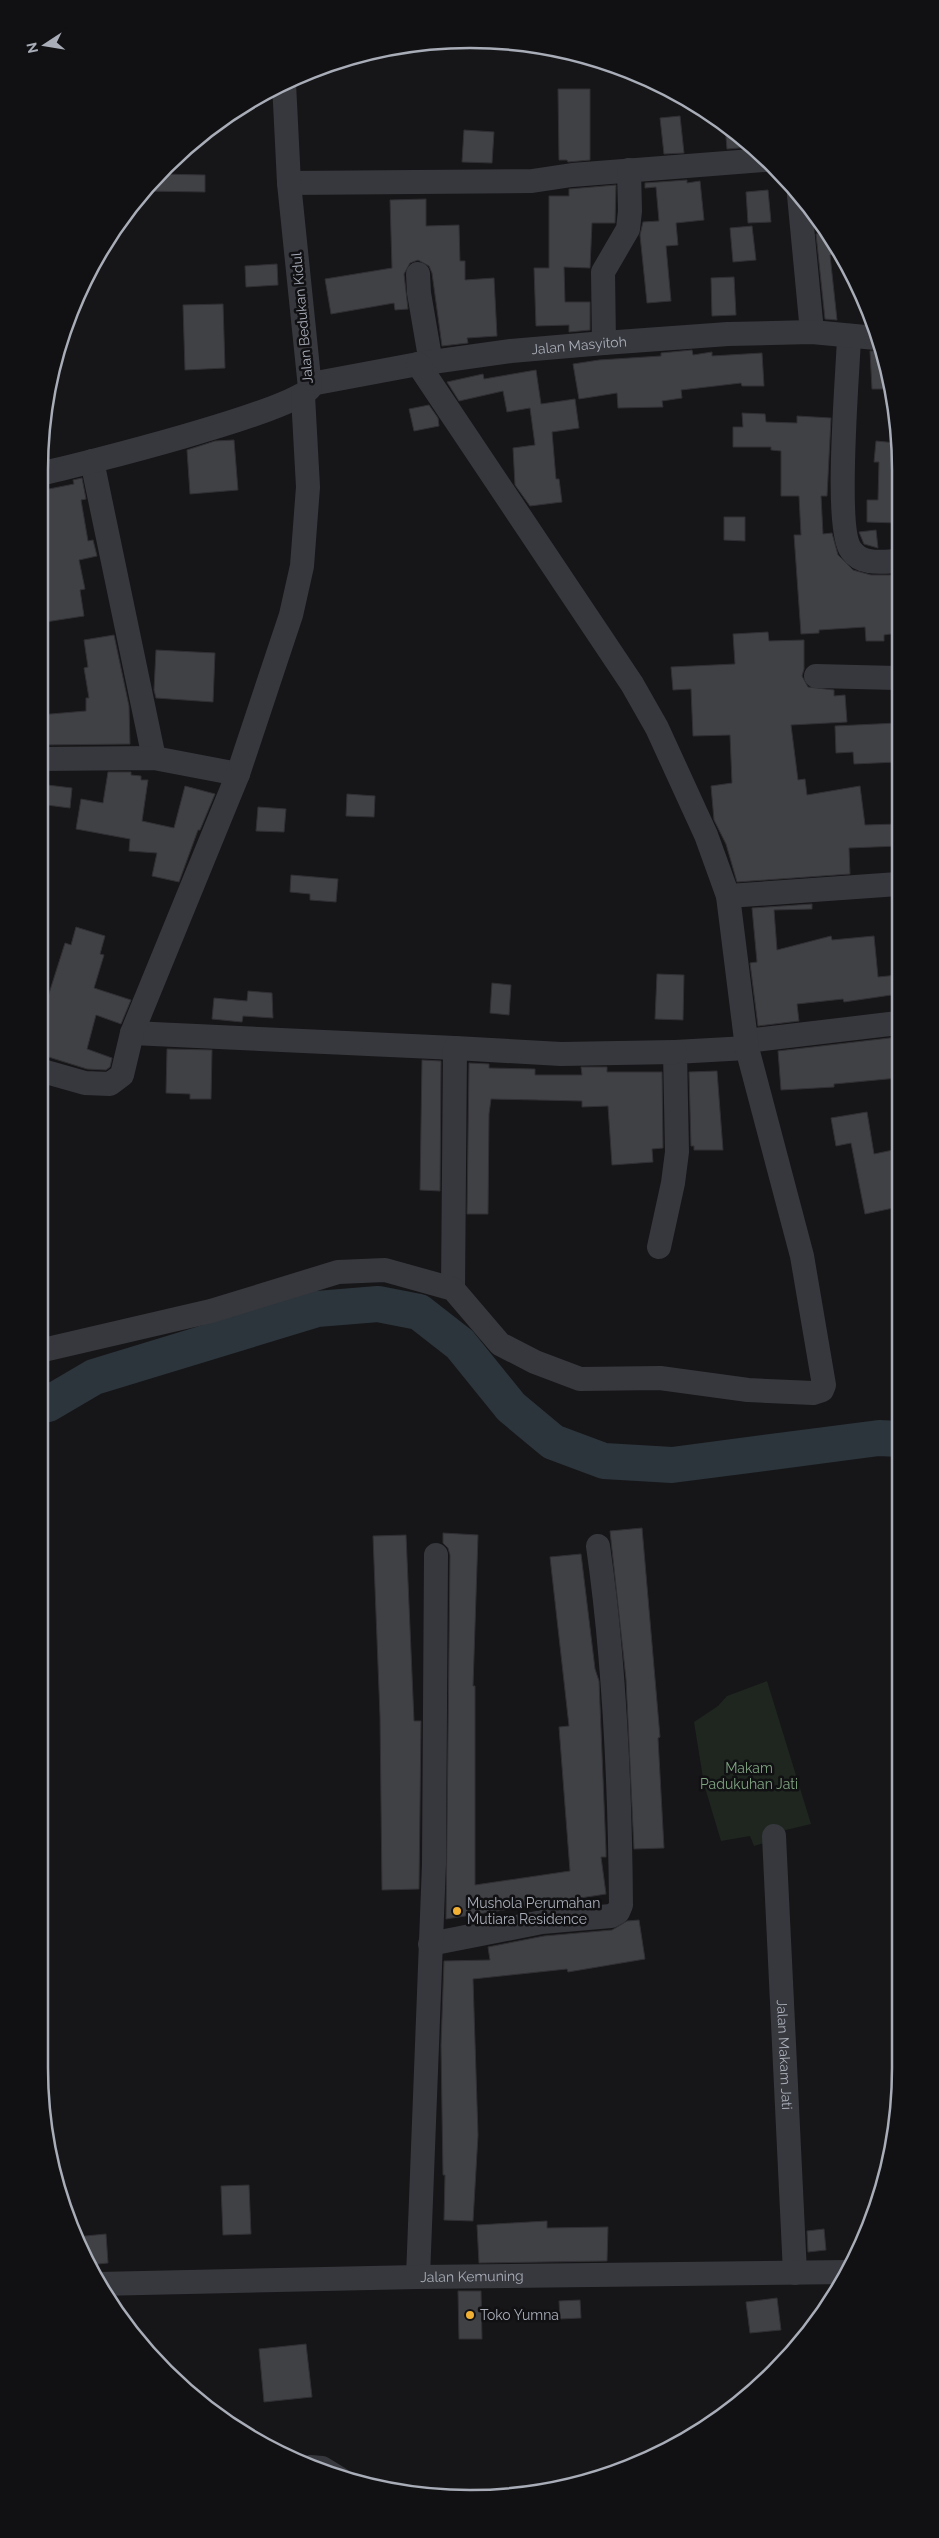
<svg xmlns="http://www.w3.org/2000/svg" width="939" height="2538" viewBox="0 0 939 2538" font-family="Raleway,sans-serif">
<rect width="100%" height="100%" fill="#161618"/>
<polygon fill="#1e261f" points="767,1681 811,1824 769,1834 770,1841 754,1846 750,1836 721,1841 704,1784 694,1722 718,1706 727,1696"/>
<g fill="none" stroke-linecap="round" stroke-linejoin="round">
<polyline stroke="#2c353c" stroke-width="36" points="39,1406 48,1404 94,1377 317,1309 378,1304 419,1312 460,1344 511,1407 553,1442 604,1461 672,1465 879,1438 899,1439"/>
</g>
<g fill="#404145" stroke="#303034">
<polygon points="558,89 590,89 590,160 568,162 567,160 559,160"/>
<polygon points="680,116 684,153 664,154 660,118"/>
<polygon points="725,125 750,147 727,149"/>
<polygon points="464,130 494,132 492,163 462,162"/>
<polygon points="159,174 205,175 205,192 143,191"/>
<polygon points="687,180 687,183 700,181 704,220 676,223 678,245 666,246 671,301 647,303 640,235 643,222 659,221 656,187 645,188 645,183"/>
<polygon points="616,185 615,223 592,223 590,268 564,267 565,302 590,302 590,330 569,332 569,325 536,326 534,268 549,268 549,196 569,196 569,189"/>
<polygon points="768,190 771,222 748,223 746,192"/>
<polygon points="426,199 426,226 459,225 460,261 465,261 465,280 494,278 497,336 467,338 468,343 442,346 432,273 429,266 418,260 410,263 404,274 408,309 395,310 394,303 331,314 325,279 392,268 390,200"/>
<polygon points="752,226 756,260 733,262 730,228"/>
<polygon points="823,233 836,254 830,255 837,320 825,319 816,234"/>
<polygon points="277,264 278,285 246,287 245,266"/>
<polygon points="734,277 736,315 712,316 711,278"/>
<polygon points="223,304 225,368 185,370 183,305"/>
<polygon points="692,350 693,355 712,352 712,356 762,353 764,386 742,386 741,383 681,390 682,398 662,401 663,407 618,408 617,393 579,399 573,364 599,360 661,356 661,353"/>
<polygon points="870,351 880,351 890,389 872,389"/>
<polygon points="536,370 541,404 575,399 579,428 552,432 556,479 559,479 562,502 530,506 515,485 513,448 535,445 530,408 507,412 503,391 459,401 447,382 483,374 484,379"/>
<polygon points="429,405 438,418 439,426 414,431 409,409"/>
<polygon points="742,413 765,414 766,422 797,423 797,416 831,418 827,496 821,496 823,534 832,533 838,555 853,570 871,575 897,575 897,633 884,635 884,641 866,641 865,627 819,630 819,633 801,634 794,535 801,535 799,496 781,496 781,451 771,450 771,447 733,447 733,427 743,427"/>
<polygon points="234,440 238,490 190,494 187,450 215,441"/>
<polygon points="876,441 897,443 897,523 867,522 867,500 878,500 879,462 874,462"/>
<polygon points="82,478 86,499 81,500 88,541 93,540 97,556 79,560 85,589 80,590 84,616 39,623 39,491 74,484 73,480"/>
<polygon points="724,517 745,517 745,541 724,540"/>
<polygon points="876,530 878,548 864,544 859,532"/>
<polygon points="768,632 769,641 804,640 804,669 802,676 808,687 834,690 834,696 845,695 847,722 791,725 798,780 805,779 807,795 860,786 865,825 897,824 898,846 849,848 850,874 737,882 726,844 714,820 711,786 732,783 730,735 693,736 691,689 673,690 671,667 735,664 733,634"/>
<polygon points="114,635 129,706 130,744 39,745 39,715 86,711 86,698 89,698 84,668 88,667 84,640"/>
<polygon points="156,650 215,653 213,702 156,698 154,690"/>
<polygon points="897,723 897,762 854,764 853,752 836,753 835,726"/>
<polygon points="108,772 131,772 131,775 141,776 141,780 148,780 142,821 174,828 185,786 215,794 200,830 198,830 179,882 152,876 157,853 129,851 130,839 76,829 81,799 103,803"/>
<polygon points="39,784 72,788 70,808 39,804"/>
<polygon points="347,794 375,796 374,817 346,816"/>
<polygon points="258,807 286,809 284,832 256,831"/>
<polygon points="291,875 338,879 336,902 310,900 310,894 290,892"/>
<polygon points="812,904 812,909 774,910 777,950 831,936 832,940 874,936 878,977 898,975 898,994 844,1002 843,999 797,1004 799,1021 758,1026 750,963 757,962 752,908"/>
<polygon points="76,927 105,936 100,954 104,955 94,988 131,1000 121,1024 96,1015 87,1049 112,1058 110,1067 106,1070 87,1069 39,1054 39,1025 65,943 71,945"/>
<polygon points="657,974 684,975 683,1020 655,1019"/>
<polygon points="492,983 511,985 509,1015 490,1013"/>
<polygon points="248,991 272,993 273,1018 243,1016 242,1022 212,1019 214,998 247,1001"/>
<polygon points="898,1037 898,1078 834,1084 834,1087 781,1090 778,1051"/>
<polygon points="167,1049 212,1050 211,1099 190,1099 190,1094 166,1093"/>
<polygon points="422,1060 441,1061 440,1191 420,1190"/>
<polygon points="469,1063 489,1064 489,1068 535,1069 535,1075 582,1075 581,1067 607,1067 607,1072 662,1072 663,1148 652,1149 653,1162 612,1165 608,1106 582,1107 582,1101 491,1099 489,1114 488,1214 467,1214"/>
<polygon points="717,1071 723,1150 694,1150 694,1146 691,1146 689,1072"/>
<polygon points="867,1112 874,1154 898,1149 898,1207 865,1214 851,1143 836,1146 831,1118"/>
<polygon points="642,1528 660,1737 658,1738 664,1848 634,1849 626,1679 610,1531"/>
<polygon points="443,1533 478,1535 473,1686 475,1686 475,1885 570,1871 559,1727 569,1726 550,1557 581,1554 595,1669 599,1681 606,1851 606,1857 601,1857 606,1894 446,1919 450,1555 448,1548 443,1543"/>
<polygon points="406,1535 414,1721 421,1721 419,1889 382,1890 380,1716 373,1536"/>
<polygon points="639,1920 645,1959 568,1972 567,1969 473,1979 478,2135 473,2221 444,2220 445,2175 443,2175 441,2045 444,1961 490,1960 488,1947 544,1936 612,1930 627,1921"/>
<polygon points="249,2185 251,2234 223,2235 221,2186"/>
<polygon points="547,2221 547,2228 608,2227 607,2261 479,2263 477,2225"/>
<polygon points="824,2229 826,2250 808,2252 807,2231"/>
<polygon points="106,2234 108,2263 88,2265 75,2237"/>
<polygon points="458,2291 481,2291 482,2339 459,2339"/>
<polygon points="777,2298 781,2330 750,2333 746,2302"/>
<polygon points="580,2300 581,2318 560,2319 559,2301"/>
<polygon points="306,2344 312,2397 264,2402 259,2349"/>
</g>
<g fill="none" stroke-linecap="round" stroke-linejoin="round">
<g stroke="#37383d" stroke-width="24">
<polyline points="289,183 532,181 572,175 765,160"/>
<polyline points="799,195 812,332"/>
<polyline points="418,274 419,293 431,363"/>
<path d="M849 337C848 372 834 528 851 550 861 565 881 562 897 561"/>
<polyline points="604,343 603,272 628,229 630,211 629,170"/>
<path id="s1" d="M311 384 418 364 511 351 604 343 728 334 812 332 876 338"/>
<polyline points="92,461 154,758"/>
<path d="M39 474C77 466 295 411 310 388L289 183 284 83"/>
<polyline points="816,676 897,678"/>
<polyline points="39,759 154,758 238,774"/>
<polyline points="728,896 898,884"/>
<polyline points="132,1033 455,1048"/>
<polyline points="746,1041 898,1023"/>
<polyline points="39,1070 85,1083 110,1084 122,1075 132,1033 238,774 291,615 302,566 308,487 303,396"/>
<polyline points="659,1247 673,1183 677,1152 675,1052 747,1048"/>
<polyline points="453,1289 455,1048 561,1054 675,1052"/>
<polyline points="39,1351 211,1311 338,1272 385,1270 453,1289 500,1344 535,1362 580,1379 660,1378 748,1390 813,1393 822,1390 824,1385 802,1256 747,1048 728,896 706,835 657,728 632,684 418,364"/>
<path id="s2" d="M774 1836 795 2273"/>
<path d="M430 1944 542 1922 611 1916 618 1912 621 1905C620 1785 615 1664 598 1546"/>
<polyline points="418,2277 434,1864 436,1555"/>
<path id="s3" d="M97 2284 418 2277 848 2272"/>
<polyline points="310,2467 322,2468 340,2479"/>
</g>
</g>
<g fill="#f2b134" stroke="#111113" stroke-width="2">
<circle cx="457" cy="1911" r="5"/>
<circle cx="470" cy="2315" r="5"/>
</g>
<g text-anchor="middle" stroke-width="5" stroke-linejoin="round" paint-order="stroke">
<g font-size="14" fill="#a8adb8" stroke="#111113">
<text transform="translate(302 318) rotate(-95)" y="5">Jalan Bedukan Kidul</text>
<text dy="5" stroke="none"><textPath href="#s1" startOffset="271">Jalan Masyitoh</textPath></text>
<text dy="5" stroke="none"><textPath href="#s2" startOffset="219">Jalan Makam Jati</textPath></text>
<text dy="5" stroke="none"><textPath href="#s3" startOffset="375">Jalan Kemuning</textPath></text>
</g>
<g font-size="14" fill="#7fa381" stroke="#111113">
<text x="749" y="1773">Makam<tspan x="749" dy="16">Padukuhan Jati</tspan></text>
</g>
<g font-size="14" fill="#a8adb8" stroke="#111113" text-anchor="start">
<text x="467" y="1908">Mushola Perumahan<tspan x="467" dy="16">Mutiara Residence</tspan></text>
<text x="480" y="2320">Toko Yumna</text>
</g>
</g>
<path d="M0 0H939V2538H0ZM470 48H470A422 422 0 0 1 892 470V2068A422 422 0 0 1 470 2490H470A422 422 0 0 1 48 2068V470A422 422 0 0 1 470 48Z" fill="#111113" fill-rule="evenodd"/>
<path fill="none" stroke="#a8adb8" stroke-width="2.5" d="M470 48H470A422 422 0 0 1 892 470V2068A422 422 0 0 1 470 2490H470A422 422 0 0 1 48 2068V470A422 422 0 0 1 470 48Z"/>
<g transform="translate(45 45) rotate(258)" stroke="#111113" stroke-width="4" paint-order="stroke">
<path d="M0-4L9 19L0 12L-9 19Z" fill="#a8adb8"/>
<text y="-8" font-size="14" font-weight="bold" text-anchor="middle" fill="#a8adb8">N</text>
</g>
</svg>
